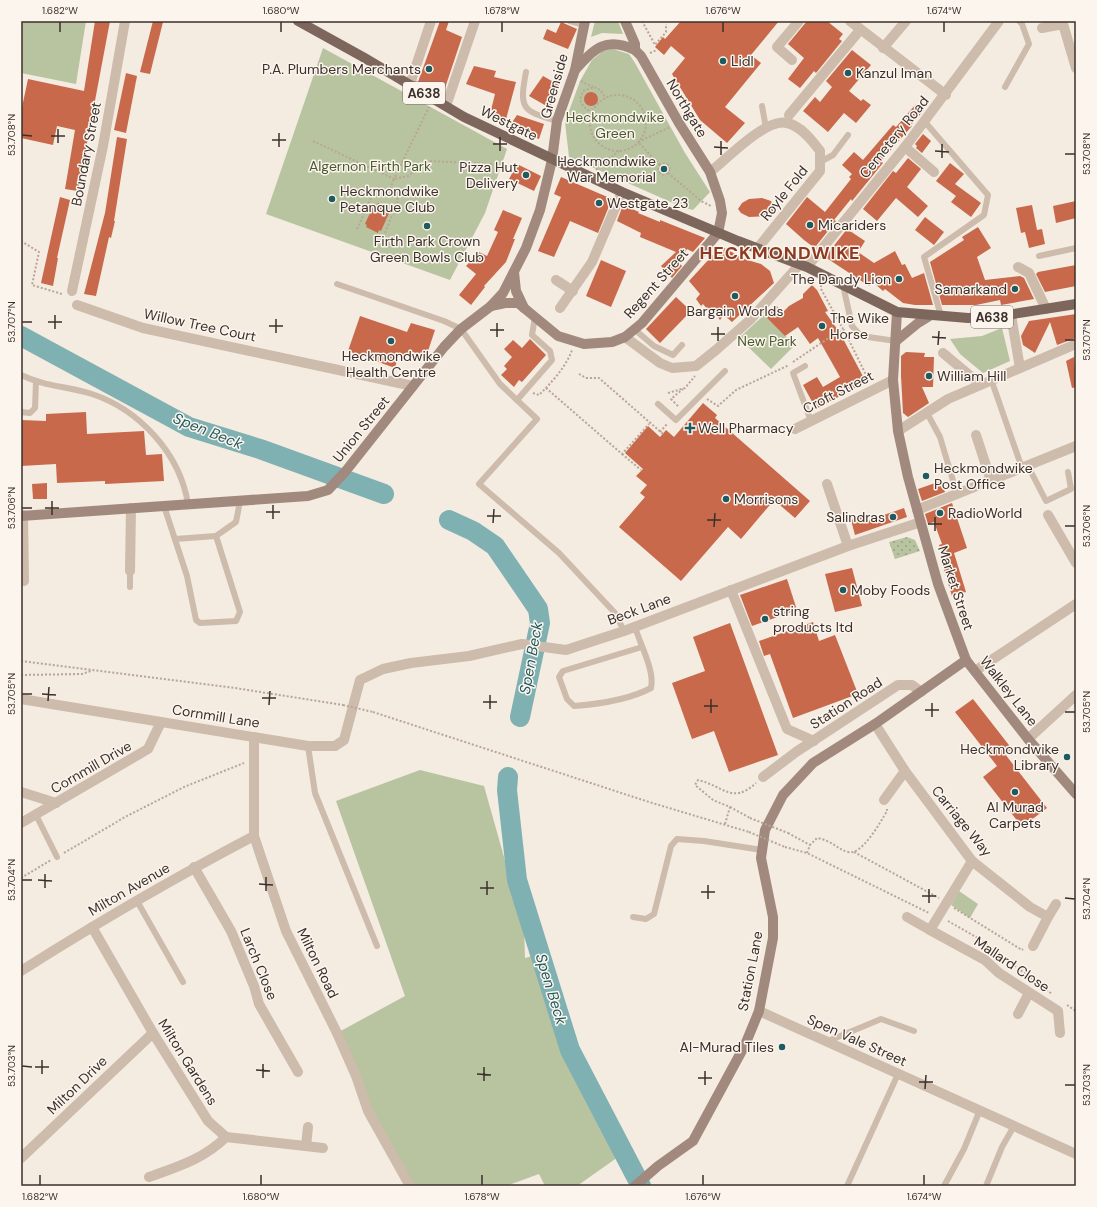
<svg xmlns="http://www.w3.org/2000/svg" width="1097" height="1207" viewBox="0 0 1097 1207" font-family="'DM Sans',sans-serif">
<defs>
<pattern id="garden-dots" width="8" height="8" patternUnits="userSpaceOnUse"><rect width="8" height="8" fill="#b8c4a0"/><path d="M2 2h.1M6 6h.1" fill="none" stroke="#97a083" stroke-width="1.8" stroke-linecap="round"/></pattern>
</defs>
<rect width="100%" height="100%" fill="#f4ebe1"/>
<g fill="#b8c4a0">
<polygon points="21,21 86,21 76,84 21,73"/>
<polygon points="595,21 618,21 623,34 602,33 591,37"/>
<polygon points="323,48 507,149 485,213 450,280 266,214"/>
<polygon points="613,49 629,54 635,63 685,153 710,192 693,210 682,207 569,157 565,122 580,81 592,60 603,51"/>
<polygon points="764,315 795,345 771,369 739,338"/>
<polygon points="1002,328 1010,361 983,373 960,354 950,339 982,336"/>
<polygon points="420,770 484,786 524,928 525,958 540,954 618,1157 577,1186 545,1186 539,1174 506,1186 416,1186 386,1144 337,1033 405,996 336,801"/>
<polygon points="959,891 978,904 970,918 951,905"/>
</g>
<polygon fill="url(#garden-dots)" points="907,537 915,540 920,551 895,559 889,542"/>
<g fill="none" stroke-linecap="round" stroke-linejoin="round">
<g stroke="#7fb0b2" stroke-width="20">
<polyline points="21,336 189,427 260,449 384,494"/>
<polyline points="449,520 473,531 495,546 538,609 540,623 520,717"/>
<polyline points="508,777 507,790 517,880 570,1050 641,1186"/>
</g>
</g>
<g fill="#c8694b">
<polygon points="95,21 110,21 78,191 65,189 75,130 57,126 53,145 21,138 21,112 28,79 84,91"/>
<polygon points="153,21 163,22 150,74 140,72"/>
<polygon points="440,21 449,21 446,30 462,37 442,97 418,82"/>
<polygon points="681,21 779,21 751,55 761,63 725,107 745,123 727,143 700,120 672,74 685,58 671,46 664,55 655,47 663,37 665,39"/>
<polygon points="807,21 827,21 843,34 839,39 842,41 816,73 814,71 800,88 788,79 804,58 788,44"/>
<polygon points="561,22 577,29 568,49 543,39 547,29 556,33"/>
<polygon points="852,50 871,65 849,91 861,101 863,99 871,105 856,123 844,113 828,132 803,111 815,97 820,102 832,87 826,81"/>
<polygon points="474,66 496,71 494,77 516,82 505,123 492,120 495,111 491,110 495,94 466,84"/>
<polygon points="126,73 137,76 126,133 114,130"/>
<polygon points="543,76 559,85 550,108 529,96"/>
<circle cx="591" cy="99" r="7"/>
<polygon points="916,104 924,110 911,125 912,126 881,161 883,163 852,201 851,199 834,220 836,221 816,246 812,246 804,240 786,224 807,197 825,212 851,179 849,177 852,174 842,165 854,152 863,160 893,125 896,127"/>
<polygon points="517,115 544,124 539,139 519,132 520,127 511,124"/>
<polygon points="923,134 931,141 922,153 916,148 917,146 915,144"/>
<polygon points="117,137 127,139 114,221 115,221 111,238 109,237 96,296 84,294 105,213"/>
<polygon points="908,158 921,169 907,187 928,206 918,217 896,198 877,221 863,209 893,171 896,173"/>
<polygon points="950,163 964,174 955,184 981,203 971,217 951,202 956,196 936,181"/>
<polygon points="517,164 541,176 534,191 509,179"/>
<polygon points="561,177 612,199 598,233 570,221 554,257 538,251 561,197 554,194"/>
<polygon points="60,197 70,200 57,258 58,258 53,286 41,283"/>
<polygon points="762,198 771,201 773,205 773,212 767,216 749,217 741,213 738,209 742,203 749,199"/>
<polygon points="1076,201 1076,218 1056,223 1053,206"/>
<polygon points="378,203 389,208 388,210 390,211 381,231 379,230 378,233 366,227 367,225 365,224 374,204 377,205"/>
<polygon points="623,205 639,212 638,213 660,222 660,220 705,238 693,252 687,249 679,263 682,266 672,278 661,266 676,252 640,237 641,233 617,221"/>
<polygon points="1032,205 1037,230 1042,229 1045,244 1029,248 1025,232 1021,233 1016,208"/>
<polygon points="503,210 522,218 513,239 515,239 506,262 484,286 485,287 471,305 459,295 476,274 466,266 479,252 487,256 498,232 494,230"/>
<polygon points="925,217 944,232 934,245 915,230"/>
<polygon points="978,227 991,248 977,257 985,280 1020,276 1024,278 1034,299 1001,305 1000,300 976,305 942,305 930,262 964,240 962,237"/>
<polygon points="847,229 865,241 858,252 874,263 895,251 902,265 905,264 912,278 924,273 933,305 915,305 903,303 885,289 883,291 873,282 869,286 825,257"/>
<polygon points="721,246 744,259 761,264 770,271 774,283 732,322 724,315 720,320 717,316 715,318 703,304 701,306 696,299 700,294 689,281"/>
<polygon points="601,260 626,271 611,307 586,296"/>
<polygon points="1076,265 1076,286 1045,292 1036,274 1038,272"/>
<polygon points="812,285 817,290 828,311 825,312 840,333 866,382 816,409 803,385 817,377 823,387 840,377 818,338 810,344 798,327 785,336 764,315 776,305 782,313 789,306 803,298 803,294"/>
<polygon points="676,297 691,311 660,343 646,329"/>
<polygon points="1076,314 1076,338 1057,345 1050,322 1035,353 1023,345 1021,336 1029,321"/>
<polygon points="360,316 407,332 411,323 435,330 426,357 413,352 405,356 398,356 395,368 348,351"/>
<polygon points="530,339 546,355 522,382 519,380 514,387 501,375 507,369 504,366 512,357 504,349 513,340 522,348"/>
<polygon points="906,352 925,353 924,357 934,357 933,387 922,387 929,403 908,417 903,413 901,376 901,356"/>
<polygon points="1074,357 1076,387 1072,388 1066,361"/>
<polygon points="703,403 717,415 715,418 810,501 795,518 774,500 741,539 728,527 681,581 619,527 645,497 640,493 647,485 636,476 643,469 625,453 648,426 660,437 666,430 674,437"/>
<polygon points="86,412 87,434 144,431 146,455 162,454 164,481 105,484 105,481 57,483 56,464 21,466 21,420 46,421 46,414"/>
<polygon points="941,481 945,492 922,501 918,489"/>
<polygon points="47,483 47,499 33,499 32,484"/>
<polygon points="952,503 967,548 954,553 966,592 952,596 940,557 943,556 939,545 942,544 934,522 928,524 925,514"/>
<polygon points="904,508 907,517 855,535 851,520 862,516 864,522"/>
<polygon points="852,568 862,606 835,612 825,574"/>
<polygon points="787,579 797,610 752,626 740,595"/>
<polygon points="813,622 819,641 835,635 858,694 793,718 770,654 764,656 759,641"/>
<polygon points="730,623 778,755 729,772 714,731 692,739 672,683 705,671 693,637"/>
<polygon points="973,699 1012,749 1005,754 1047,808 1022,827 983,777 997,766 955,712"/>
</g>
<g fill="none" stroke-linecap="round" stroke-linejoin="round">
<g stroke="#b9a596" stroke-width="2" stroke-dasharray="2 2" stroke-linecap="butt">
<polyline points="642,21 655,45 666,32 666,24"/>
<polyline points="650,53 657,50"/>
<polyline points="581,81 593,87"/>
<circle cx="618" cy="123" r="28"/>
<path d="M593 112C586 110 583 107 580 100L583 91 594 87 600 90 606 98"/>
<polyline points="313,141 394,179 429,107"/>
<circle cx="664" cy="169" r="5.5"/>
<polyline points="660,165 638,142 670,127"/>
<polyline points="596,170 619,151"/>
<polyline points="668,173 701,201 711,206"/>
<polyline points="390,189 394,179 408,176 428,161 494,164"/>
<path d="M357 229 374 192C384 186 396 189 398 201L382 240"/>
<polyline points="21,241 39,252 32,285 62,294"/>
<polyline points="821,285 821,289 843,329"/>
<polyline points="839,332 844,330 869,381"/>
<polyline points="793,362 830,337"/>
<polyline points="579,374 586,378 599,378 663,434"/>
<polyline points="546,388 622,454 649,424"/>
<path d="M533 393 539 395C552 382 566 367 572 350"/>
<polyline points="668,393 685,388 695,376"/>
<polyline points="707,399 718,406 736,390 789,365"/>
<polyline points="678,406 671,399 683,389"/>
<polyline points="660,432 667,424"/>
<polyline points="622,454 641,470"/>
<polyline points="21,661 235,688 343,705"/>
<polyline points="21,675 82,674 91,671"/>
<polyline points="373,712 649,802 749,832"/>
<polyline points="730,807 750,818"/>
<path d="M725 824 730 807 713 800 695 785 698 780C724 786 732 805 756 783"/>
<polyline points="788,833 810,845"/>
<polyline points="785,847 807,853 929,913"/>
<polyline points="854,852 939,898"/>
<polyline points="64,853 125,817 184,787 244,763"/>
<path d="M807 853 810 845 817 838C833 841 837 849 848 852 862 856 881 821 887 811V809"/>
<polyline points="21,878 51,860"/>
<polyline points="954,908 1022,950 1023,949"/>
<polyline points="948,921 981,940 1052,994"/>
<polyline points="1067,1005 1076,1011"/>
</g>
<g stroke="#cdbbac" stroke-width="6">
<polyline points="570,21 584,25"/>
<path d="M526 72C519 109 522 111 557 121"/>
<polyline points="1005,87 1029,44 1022,24 1019,21"/>
<polyline points="762,106 766,128"/>
<polyline points="925,122 988,195 984,215 924,257 941,316"/>
<polyline points="820,162 833,155 848,135"/>
<polyline points="1039,256 1076,248"/>
<polyline points="337,284 444,321 461,329 500,384 537,419 479,484 559,553 615,613 624,631"/>
<polyline points="843,285 852,326 861,336 896,341"/>
<polyline points="634,329 654,346 673,355 682,345"/>
<polyline points="805,366 793,373 811,421"/>
<path d="M21 375C46 387 67 386 92 394 140 410 180 454 188 504"/>
<polyline points="991,379 1022,468"/>
<polyline points="517,400 552,360 550,351 532,335 535,317"/>
<polyline points="658,404 676,420 725,371"/>
<polyline points="21,412 30,413 35,408 36,382"/>
<polyline points="927,413 940,437 957,494"/>
<polyline points="1028,466 1046,501 1071,489 1068,472"/>
<polyline points="164,506 187,576 196,620 200,623 236,621 240,612 216,536 236,522 240,501"/>
<polyline points="175,539 216,536"/>
<polyline points="130,587 130,571"/>
<path d="M635 627C640 644 655 671 651 688 629 700 599 704 574 706L567 699 559 677 563 671 642 647"/>
<polyline points="308,746 315,793 377,946"/>
<polyline points="36,815 57,857"/>
<polyline points="137,901 183,982"/>
<polyline points="633,917 646,919 654,914 671,846 677,839 704,841 762,850"/>
<polyline points="826,1042 881,1019 914,1031"/>
<polyline points="847,1186 898,1074"/>
<polyline points="944,1186 964,1149 980,1110"/>
<polyline points="986,1186 1002,1147 1014,1126"/>
</g>
<g stroke="#cdbbac" stroke-width="10">
<polyline points="850,21 946,95"/>
<polyline points="1042,28 1063,24 1076,68"/>
<polyline points="883,48 906,21"/>
<polyline points="792,60 777,47 799,21"/>
<polyline points="410,84 431,21"/>
<polyline points="446,106 475,21"/>
<polyline points="789,115 860,30"/>
<polyline points="905,147 934,172"/>
<path d="M710 172C727 159 765 118 787 123 801 126 812 140 820 151V171L757 249"/>
<polyline points="807,267 905,147 999,21"/>
<polyline points="1018,267 1029,273 1046,309"/>
<polyline points="556,280 573,291"/>
<polyline points="72,291 103,146 125,21"/>
<polyline points="77,305 143,328 413,386"/>
<polyline points="560,308 592,262 622,192"/>
<polyline points="1011,315 1020,368"/>
<polyline points="625,337 660,363 672,368 696,366 716,350 751,319 800,264"/>
<polyline points="943,353 980,384"/>
<polyline points="795,429 893,380"/>
<polyline points="898,431 948,399 1076,344"/>
<polyline points="976,435 991,481"/>
<polyline points="827,484 848,546"/>
<polyline points="917,510 1076,446"/>
<polyline points="23,515 24,581"/>
<polyline points="1048,515 1076,563"/>
<polyline points="130,571 131,508"/>
<polyline points="731,590 787,729 814,741"/>
<polyline points="975,671 1076,604"/>
<polyline points="21,699 308,746 335,746 344,740 360,680 383,669 411,663 469,656 522,644 566,650 624,631 848,546 921,522"/>
<polyline points="875,724 905,771 972,861 1030,907 1048,917"/>
<polyline points="254,737 254,836 286,931 337,1033 356,1076 368,1111 410,1186"/>
<polyline points="1028,739 1076,695"/>
<polyline points="763,777 796,752 898,685 912,685 921,692"/>
<polyline points="21,792 56,803"/>
<polyline points="884,800 905,771"/>
<polyline points="21,823 148,749 161,722"/>
<polyline points="972,861 930,930 985,960 999,973 1058,1011 1060,1033"/>
<polyline points="194,867 231,931 254,986 259,1004 298,1072"/>
<polyline points="907,917 930,930"/>
<polyline points="92,927 153,1033 208,1121 226,1137 323,1148"/>
<polyline points="1033,946 1048,917 1056,904"/>
<path d="M21 971C97 923 174 878 254 836"/>
<polyline points="759,1011 1076,1154"/>
<polyline points="1018,1014 1029,993"/>
<polyline points="306,1146 308,1127"/>
<polyline points="21,1158 153,1033"/>
<path d="M149 1177C177 1167 204 1159 226 1137"/>
</g>
<g stroke="#a18a7d" stroke-width="10">
<path d="M575 70C595 48 606 36 635 50"/>
<polyline points="514,272 516,291 524,308"/>
<polyline points="491,306 505,303 518,303 558,336 584,344 612,342 625,337 642,323 718,233 722,213 720,201 710,172 679,123 641,56 635,50 635,44 625,21"/>
<polyline points="897,312 893,380 898,431 908,477 938,584 966,660 1028,739 1076,794"/>
<polyline points="896,341 918,323 931,315"/>
<polyline points="21,516 308,496 328,490 345,472 444,347 461,329 491,306 503,293 526,248 540,210 552,160 557,121 575,70 585,21"/>
<polyline points="635,1186 658,1166 693,1141 745,1045 759,1011 773,938 773,917 761,858 765,830 783,795 813,763 875,724 966,660"/>
</g>
<polyline stroke="#7d675c" stroke-width="10" points="298,21 363,57 464,117 622,192 738,241 807,267 897,312 968,318 994,317 1076,304"/>
<g stroke="#b9a596" stroke-width="2" stroke-dasharray="2 2" stroke-linecap="butt">
<polyline points="343,705 373,712"/>
<polyline points="750,818 788,833"/>
<polyline points="749,832 785,847"/>
</g>
</g>
<path fill="none" stroke="#3b302b" stroke-width="1.5" d="M60 32V22M281 32V22M502 32V22M723 32V22M944 32V22M22 135 32 136M51 136H65M272 140H286M58 143V129M493 144H507M279 147V133M714 147 728 148M500 151V137M935 151 949 152M1065 154H1075M721 155V141M942 158V144M22 322H32M48 322H62M269 326H283M55 329V315M490 330H504M276 333V319M711 334H725M497 337V323M932 337 946 338M1065 340H1075M718 341V327M938 345 939 331M22 508H32M45 508H59M266 512H280M52 515V501M487 516H501M273 519V505M707 520H721M493 523 494 509M928 524H942M1065 526H1075M714 527 715 513M935 531V517M22 694H32M42 694 56 695M262 698H276M48 701 49 687M483 702H497M269 705 270 691M704 706H718M490 709V695M925 710H939M1065 712H1075M711 713V699M932 717V703M22 880H32M38 880 52 881M259 884 273 885M45 888V874M480 888H494M266 891V877M701 892H715M487 895V881M922 896H936M1065 898 1075 899M708 899V885M929 903V889M22 1066 32 1067M35 1067H49M256 1070 270 1071M42 1074V1060M477 1074 491 1075M263 1078V1064M698 1078H712M484 1081V1067M919 1082H933M705 1085V1071M1065 1085H1075M925 1089 926 1075M40 1185V1175M261 1185V1175M482 1185V1175M703 1185V1175M924 1185V1175"/>
<g fill="#1f5a5e" stroke="#fbf5ee" stroke-width="1.5">
<circle cx="723" cy="61" r="4"/>
<circle cx="429" cy="69" r="4"/>
<circle cx="848" cy="73" r="4"/>
<circle cx="664" cy="169" r="4"/>
<circle cx="526" cy="175" r="4"/>
<circle cx="332" cy="199" r="4"/>
<circle cx="599" cy="203" r="4"/>
<circle cx="810" cy="225" r="4"/>
<circle cx="427" cy="226" r="4"/>
<circle cx="899" cy="279" r="4"/>
<circle cx="1015" cy="289" r="4"/>
<circle cx="735" cy="296" r="4"/>
<circle cx="822" cy="326" r="4"/>
<circle cx="391" cy="341" r="4"/>
<circle cx="929" cy="376" r="4"/>
<path d="M688 422h4v4h4v4h-4v4h-4v-4h-4v-4h4z"/>
<circle cx="926" cy="476" r="4"/>
<circle cx="726" cy="499" r="4"/>
<circle cx="940" cy="513" r="4"/>
<circle cx="893" cy="517" r="4"/>
<circle cx="843" cy="590" r="4"/>
<circle cx="765" cy="619" r="4"/>
<circle cx="1067" cy="757" r="4"/>
<circle cx="1015" cy="792" r="4"/>
<circle cx="782" cy="1047" r="4"/>
</g>
<g text-anchor="middle" stroke-width="3" stroke-linejoin="round" paint-order="stroke">
<g fill="#fbf5ee" stroke="#756b66" stroke-width="1">
<rect x="403" y="82" width="42" height="22" rx="3"/>
<rect x="971" y="306" width="42" height="22" rx="3"/>
</g>
<g font-size="13" font-weight="bold" fill="#3b302b">
<text x="424" y="98">A638</text>
<text x="992" y="322">A638</text>
</g>
<g font-size="14" fill="#3b302b" stroke="#fbf5ee" text-anchor="start">
<text x="731" y="66">Lidl</text>
<text x="421" y="74" text-anchor="end">P.A. Plumbers Merchants</text>
<text x="856" y="78">Kanzul Iman</text>
<text x="656" y="166" text-anchor="end">Heckmondwike<tspan x="656" dy="16">War Memorial</tspan></text>
<text x="518" y="172" text-anchor="end">Pizza Hut<tspan x="518" dy="16">Delivery</tspan></text>
<text x="340" y="196">Heckmondwike<tspan x="340" dy="16">Petanque Club</tspan></text>
<text x="607" y="208">Westgate 23</text>
<text x="818" y="230">Micariders</text>
<text x="427" y="246" text-anchor="middle">Firth Park Crown<tspan x="427" dy="16">Green Bowls Club</tspan></text>
<text x="891" y="284" text-anchor="end">The Dandy Lion</text>
<text x="1007" y="294" text-anchor="end">Samarkand</text>
<text x="735" y="316" text-anchor="middle">Bargain Worlds</text>
<text x="830" y="323">The Wike<tspan x="830" dy="16">Horse</tspan></text>
<text x="391" y="361" text-anchor="middle">Heckmondwike<tspan x="391" dy="16">Health Centre</tspan></text>
<text x="937" y="381">William Hill</text>
<text x="698" y="433">Well Pharmacy</text>
<text x="934" y="473">Heckmondwike<tspan x="934" dy="16">Post Office</tspan></text>
<text x="734" y="504">Morrisons</text>
<text x="948" y="518">RadioWorld</text>
<text x="885" y="522" text-anchor="end">Salindras</text>
<text x="851" y="595">Moby Foods</text>
<text x="773" y="616">string<tspan x="773" dy="16">products ltd</tspan></text>
<text x="1059" y="754" text-anchor="end">Heckmondwike<tspan x="1059" dy="16">Library</tspan></text>
<text x="1015" y="812" text-anchor="middle">Al Murad<tspan x="1015" dy="16">Carpets</tspan></text>
<text x="774" y="1052" text-anchor="end">Al-Murad Tiles</text>
</g>
<g font-size="14" fill="#3b302b" stroke="#fbf5ee">
<text transform="translate(554 86) rotate(-74)" y="5">Greenside</text>
<text transform="translate(687 108) rotate(59)" y="5">Northgate</text>
<text transform="translate(509 123) rotate(26)" y="5">Westgate</text>
<text transform="translate(894 137) rotate(-51)" y="5">Cemetery Road</text>
<text transform="translate(86 154) rotate(-79)" y="5">Boundary Street</text>
<text transform="translate(784 193) rotate(-51)" y="5">Royle Fold</text>
<text transform="translate(656 283) rotate(-48)" y="5">Regent Street</text>
<text transform="translate(200 325) rotate(12)" y="5">Willow Tree Court</text>
<text transform="translate(838 392) rotate(-27)" y="5">Croft Street</text>
<text transform="translate(361 429) rotate(-51)" y="5">Union Street</text>
<text transform="translate(956 588) rotate(72)" y="5">Market Street</text>
<text transform="translate(639 609) rotate(-20)" y="5">Beck Lane</text>
<text transform="translate(1009 691) rotate(52)" y="5">Walkley Lane</text>
<text transform="translate(846 703) rotate(-33)" y="5">Station Road</text>
<text transform="translate(216 716) rotate(9)" y="5">Cornmill Lane</text>
<text transform="translate(91 767) rotate(-30)" y="5">Cornmill Drive</text>
<text transform="translate(962 821) rotate(51)" y="5">Carriage Way</text>
<text transform="translate(129 889) rotate(-30)" y="5">Milton Avenue</text>
<text transform="translate(318 963) rotate(64)" y="5">Milton Road</text>
<text transform="translate(259 964) rotate(68)" y="5">Larch Close</text>
<text transform="translate(1012 964) rotate(34)" y="5">Mallard Close</text>
<text transform="translate(750 971) rotate(-79)" y="5">Station Lane</text>
<text transform="translate(857 1040) rotate(24)" y="5">Spen Vale Street</text>
<text transform="translate(188 1062) rotate(58)" y="5">Milton Gardens</text>
<text transform="translate(77 1085) rotate(-44)" y="5">Milton Drive</text>
</g>
<g font-size="14" fill="#4a5a2e" stroke="#fbf5ee">
<text x="615" y="122">Heckmondwike<tspan x="615" dy="16">Green</tspan></text>
<text x="370" y="171">Algernon Firth Park</text>
<text x="767" y="346">New Park</text>
</g>
<g font-size="15" font-style="italic" fill="#1f5a5e" stroke="#fbf5ee">
<text transform="translate(208 431) rotate(22)" y="5">Spen Beck</text>
<text transform="translate(531 658) rotate(-80)" y="5">Spen Beck</text>
<text transform="translate(551 989) rotate(73)" y="5">Spen Beck</text>
</g>
<g font-size="18" font-weight="bold" letter-spacing="1" fill="#8c3b22" stroke="#fbf5ee">
<text x="780" y="259">HECKMONDWIKE</text>
</g>
</g>
<rect width="1097" height="1207" fill="none" stroke="#fbf5ee" stroke-width="44"/>
<rect x="22" y="22" width="1053" height="1163" fill="none" stroke="#3b302b" stroke-width="1.5"/>
<g font-size="10" text-anchor="middle" fill="#3b302b">
<text x="60" y="14">1.682°W</text>
<text x="281" y="14">1.680°W</text>
<text x="502" y="14">1.678°W</text>
<text x="723" y="14">1.676°W</text>
<text x="944" y="14">1.674°W</text>
<text transform="translate(11 135) rotate(-90)" y="4">53.708°N</text>
<text transform="translate(1086 154) rotate(-90)" y="4">53.708°N</text>
<text transform="translate(11 322) rotate(-90)" y="4">53.707°N</text>
<text transform="translate(1086 340) rotate(-90)" y="4">53.707°N</text>
<text transform="translate(11 508) rotate(-90)" y="4">53.706°N</text>
<text transform="translate(1086 526) rotate(-90)" y="4">53.706°N</text>
<text transform="translate(11 694) rotate(-90)" y="4">53.705°N</text>
<text transform="translate(1086 712) rotate(-90)" y="4">53.705°N</text>
<text transform="translate(11 880) rotate(-90)" y="4">53.704°N</text>
<text transform="translate(1086 899) rotate(-90)" y="4">53.704°N</text>
<text transform="translate(11 1066) rotate(-90)" y="4">53.703°N</text>
<text transform="translate(1086 1085) rotate(-90)" y="4">53.703°N</text>
<text x="40" y="1200">1.682°W</text>
<text x="261" y="1200">1.680°W</text>
<text x="482" y="1200">1.678°W</text>
<text x="703" y="1200">1.676°W</text>
<text x="924" y="1200">1.674°W</text>
</g>
</svg>
